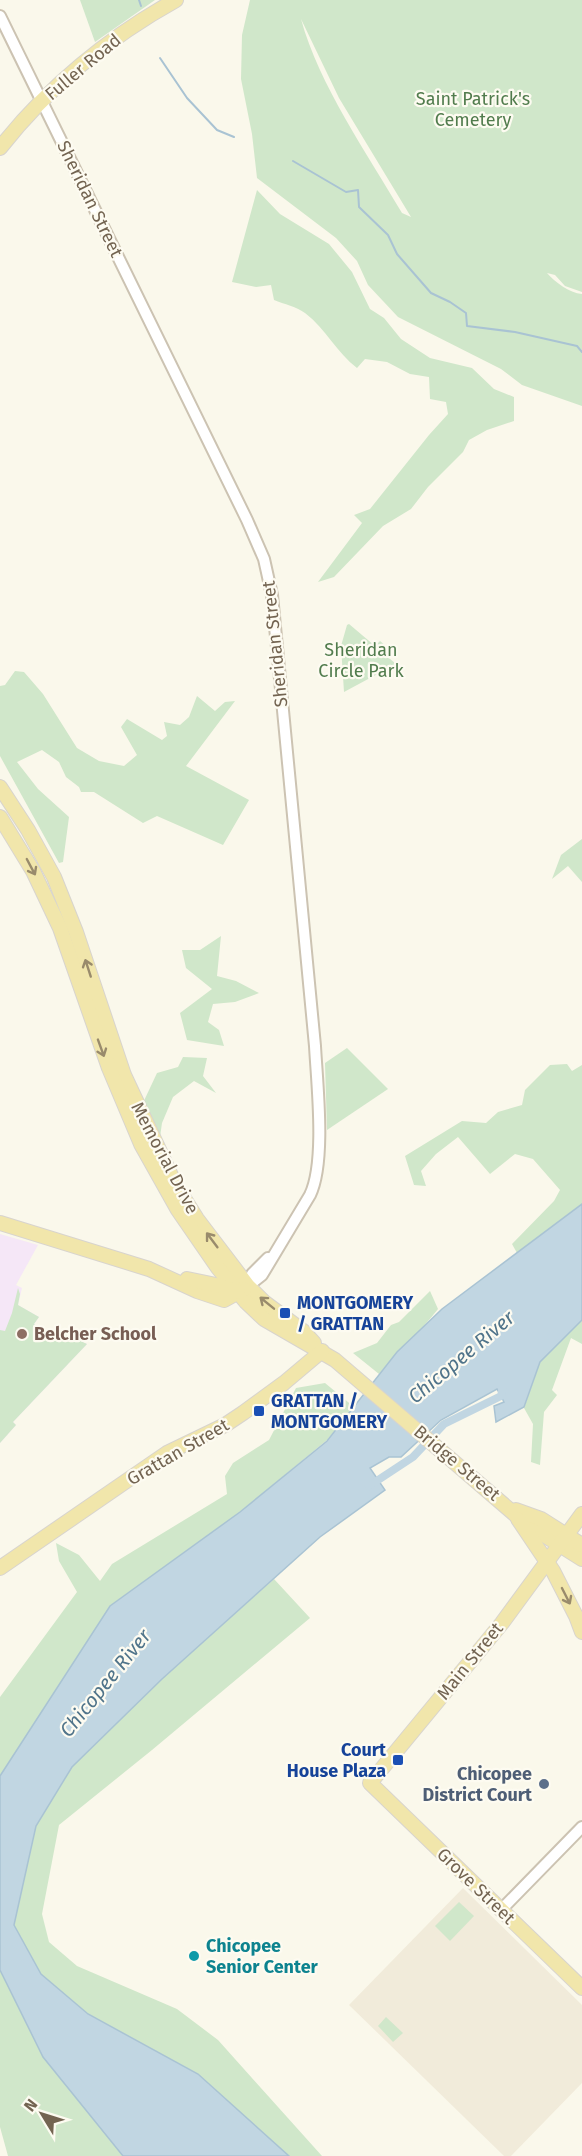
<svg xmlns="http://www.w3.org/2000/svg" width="582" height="2156" viewBox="0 0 582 2156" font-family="'Fira Sans',sans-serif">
<rect width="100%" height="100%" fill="#faf8eb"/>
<polygon fill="#f1ebda" points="463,1888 582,2005 582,2083 511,2156 504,2156 349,2005"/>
<polygon fill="#f5e7f7" points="0,1234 38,1245 16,1285 22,1288 18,1305 39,1317 34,1324 49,1339 56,1329 87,1344 13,1422 16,1425 0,1443"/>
<g fill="#d0e7ca" fill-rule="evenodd">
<polygon points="80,0 155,0 95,42"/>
<path d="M250 0H582V292L565 286 555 275 547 273C555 282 569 293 582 294V406L522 385 501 369 398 317 368 285 357 261 336 238 257 178 252 134 241 79 242 35ZM301 19 339 98 411 217 402 213C367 153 319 85 301 19Z"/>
<path d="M257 190 280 214 329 244 352 272 370 309 384 318 401 339 430 358 472 368 494 389 514 397V421L487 430 469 440 463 452 428 487 411 509 383 526 334 577 318 582 362 523 354 515 370 509 429 435 448 414 446 402 430 399 429 377 410 374 387 362 365 359 357 368C337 353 326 329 305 313 297 307 284 304 274 300L271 285 256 287 232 282Z"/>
<polygon points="349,624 375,646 380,641 387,647 383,653 396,664 344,692 341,646 347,625"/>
<polygon points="15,671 24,672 43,694 77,748 99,761 124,766 137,755 121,727 127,719 162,740 167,736 164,722 180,725 189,717 197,696 215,711 225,702 235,701 186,766 249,800 223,845 157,816 143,823 94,792 81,792 79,787 66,777 59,762 42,750 17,762 38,789 69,817 63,862 59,863 0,756 0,686 5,685"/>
<polygon points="582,839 582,882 568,866 552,879 561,855"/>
<polygon points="221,936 217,976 236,981 259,993 235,1002 213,1004 208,1022 219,1030 224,1046 187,1040 180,1013 212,989 186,968 182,950 200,950"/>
<polygon points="347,1048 388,1089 327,1130 325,1063"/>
<polygon points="183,1057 207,1058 203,1076 216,1093 194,1081 173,1097 162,1123 159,1144 142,1105 157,1073 178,1067"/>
<polygon points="567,1064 572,1071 582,1065 582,1204 517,1253 512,1244 554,1201 560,1190 533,1159 515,1154 490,1174 458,1137 436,1154 421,1171 426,1186 414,1185 405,1156 462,1121 486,1123 498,1112 522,1105 525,1090 550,1065"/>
<polygon points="18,1288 20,1294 18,1305 39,1317 34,1324 49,1339 56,1329 87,1344 13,1422 16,1425 0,1443 0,1330 5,1331 12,1313"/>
<path d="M430 1291 438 1309C420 1332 398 1351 379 1374L353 1353 377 1343 391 1325 399 1322Z"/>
<polygon points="582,1320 582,1344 571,1338 552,1390 557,1395 544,1412 540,1465 531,1462 533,1424 524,1408 540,1362"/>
<polygon points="325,1383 354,1407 327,1440 240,1512 110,1606 0,1776 0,1697 77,1592 59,1561 56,1543 79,1555 100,1581 112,1564 227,1494 225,1476 233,1463 269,1440 296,1388"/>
<polygon points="274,1579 310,1618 152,1750 59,1825 42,1914 49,1942 77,1966 177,2009 218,2040 322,2156 289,2156 198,2074 88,2014 41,1974 14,1925 36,1826 72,1767 162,1679"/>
<polygon points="459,1902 474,1916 450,1941 435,1926"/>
<polygon points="0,1970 43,2057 123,2156 8,2156 0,2127"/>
<polygon points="386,2017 403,2033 393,2042 378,2026"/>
</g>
<polygon fill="#c1d6e2" stroke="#a9c3d3" stroke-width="1.5" points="582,1204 582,1320 540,1362 524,1407 496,1422 494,1406 504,1402 497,1389 441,1420 401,1457 389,1457 370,1468 385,1490 320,1537 162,1679 72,1767 36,1826 14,1925 41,1974 88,2014 198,2074 289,2156 123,2156 43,2057 0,1970 0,1776 110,1606 240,1512 327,1441 397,1352 442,1309"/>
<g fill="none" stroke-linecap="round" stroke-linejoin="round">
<g stroke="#a9c3d3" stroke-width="2">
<polyline points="139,0 141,6"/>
<polyline points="160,58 187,98 217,130 234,137"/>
<polyline points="293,161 346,192 358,190 359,207 388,235 397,254 431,293 450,302 466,313 467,326 515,332 577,346 582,352"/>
</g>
<polyline stroke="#c1d6e2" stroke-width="8" points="369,1486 413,1457 444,1424 501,1396 503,1387"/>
<defs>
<g id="minor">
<path d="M0 16 247 520 264 559 272 595 315 1046C317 1084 326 1162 310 1195L262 1275 248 1286"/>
<polyline points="248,1286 252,1274 268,1258"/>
<polyline points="501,1910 582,1827"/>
</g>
<g id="major">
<path d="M0 148C47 88 109 37 176 0"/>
<polyline points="0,787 28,830 54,877 76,932 124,1075 175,1184 197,1219 248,1286 264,1302 303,1331 314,1343"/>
<polyline points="0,817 33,871 60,928 109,1068 141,1144 178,1210 218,1268 246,1302 264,1319 335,1360 525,1523 582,1559"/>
<polyline points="0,1223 149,1269 197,1291 224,1300 244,1289"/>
<polyline points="187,1279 221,1286 238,1292"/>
<polyline points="516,1510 541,1519 582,1545"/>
<polyline points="582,1514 502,1623 370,1783 582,1988"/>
<polyline points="518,1519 553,1571 576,1616 582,1632"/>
<polyline points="0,1568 167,1453 225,1425 243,1413 284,1383 322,1351"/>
</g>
</defs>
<use href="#minor" stroke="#ccc3b2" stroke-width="14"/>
<use href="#major" stroke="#d8d4ce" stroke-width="16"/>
<use href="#minor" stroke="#fff" stroke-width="10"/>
<use href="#major" stroke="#f1e6ab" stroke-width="14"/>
</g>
<defs><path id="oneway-shaft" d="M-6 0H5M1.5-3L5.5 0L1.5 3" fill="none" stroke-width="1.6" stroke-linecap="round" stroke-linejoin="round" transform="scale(1.5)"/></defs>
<g stroke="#998b6c">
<use href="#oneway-shaft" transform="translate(31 867) rotate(62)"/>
<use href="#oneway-shaft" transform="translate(88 968) rotate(-108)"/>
<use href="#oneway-shaft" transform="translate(101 1048) rotate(70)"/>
<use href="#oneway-shaft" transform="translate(212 1240) rotate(-127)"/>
<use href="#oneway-shaft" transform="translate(267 1303) rotate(-141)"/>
<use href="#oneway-shaft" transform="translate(566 1596) rotate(63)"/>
</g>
<g fill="#1a4fb4" stroke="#fdfbf1" stroke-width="2">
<rect x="279" y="1307" width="12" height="12" rx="3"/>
<rect x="253" y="1405" width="12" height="12" rx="3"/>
<rect x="392" y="1754" width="12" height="12" rx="3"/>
</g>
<circle fill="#8d6e63" stroke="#fdfbf1" stroke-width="2" cx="22" cy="1334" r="6"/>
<circle fill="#5c6f8a" stroke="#fdfbf1" stroke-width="2" cx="544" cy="1784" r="6"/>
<circle fill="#0f9aa8" stroke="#fdfbf1" stroke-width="2" cx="194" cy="1956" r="6"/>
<g text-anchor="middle" stroke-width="4.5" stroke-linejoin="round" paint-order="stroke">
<g font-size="18" fill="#736451" stroke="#fdfbf1">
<text transform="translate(83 67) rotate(-40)" y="6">Fuller Road</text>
<text transform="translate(90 199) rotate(64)" y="6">Sheridan Street</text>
<text transform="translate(275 644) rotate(-96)" y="6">Sheridan Street</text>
<text transform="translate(165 1158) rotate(62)" y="6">Memorial Drive</text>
<text transform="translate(178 1452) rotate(-30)" y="6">Grattan Street</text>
<text transform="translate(457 1463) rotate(40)" y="6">Bridge Street</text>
<text transform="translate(470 1661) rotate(-51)" y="6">Main Street</text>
<text transform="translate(476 1886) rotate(44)" y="6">Grove Street</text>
</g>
<g font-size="18" fill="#517c4d" stroke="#fdfbf1">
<text x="473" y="105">Saint Patrick's<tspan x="473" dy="21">Cemetery</tspan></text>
<text x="361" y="656">Sheridan<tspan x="361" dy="21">Circle Park</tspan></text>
</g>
<g font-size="18" font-weight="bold" fill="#164399" stroke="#fdfbf1" text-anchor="start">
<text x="297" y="1309">MONTGOMERY<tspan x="297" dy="21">/ GRATTAN</tspan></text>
<text x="271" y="1407">GRATTAN /<tspan x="271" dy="21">MONTGOMERY</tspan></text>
<text x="386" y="1756" text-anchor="end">Court<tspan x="386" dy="21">House Plaza</tspan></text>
</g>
<g font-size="18" font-weight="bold" fill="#785e54" stroke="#fdfbf1" text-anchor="start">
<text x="34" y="1340">Belcher School</text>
</g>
<g font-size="18" font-weight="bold" fill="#4e5e75" stroke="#fdfbf1" text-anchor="end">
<text x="532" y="1780">Chicopee<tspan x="532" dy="21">District Court</tspan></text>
</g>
<g font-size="18" font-weight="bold" fill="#0d838f" stroke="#fdfbf1" text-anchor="start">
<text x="206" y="1952">Chicopee<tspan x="206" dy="21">Senior Center</tspan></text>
</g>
<g font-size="20" font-style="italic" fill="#50748a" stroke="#fdfbf1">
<text transform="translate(461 1357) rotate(-40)" y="7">Chicopee River</text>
<text transform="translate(105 1683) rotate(-51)" y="7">Chicopee River</text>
</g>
</g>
<g transform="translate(42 2114) rotate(308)" stroke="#fdfbf1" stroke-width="4.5" paint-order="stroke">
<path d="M0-4.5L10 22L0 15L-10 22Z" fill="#736451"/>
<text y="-9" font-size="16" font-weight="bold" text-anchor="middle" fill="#736451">N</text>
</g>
</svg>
